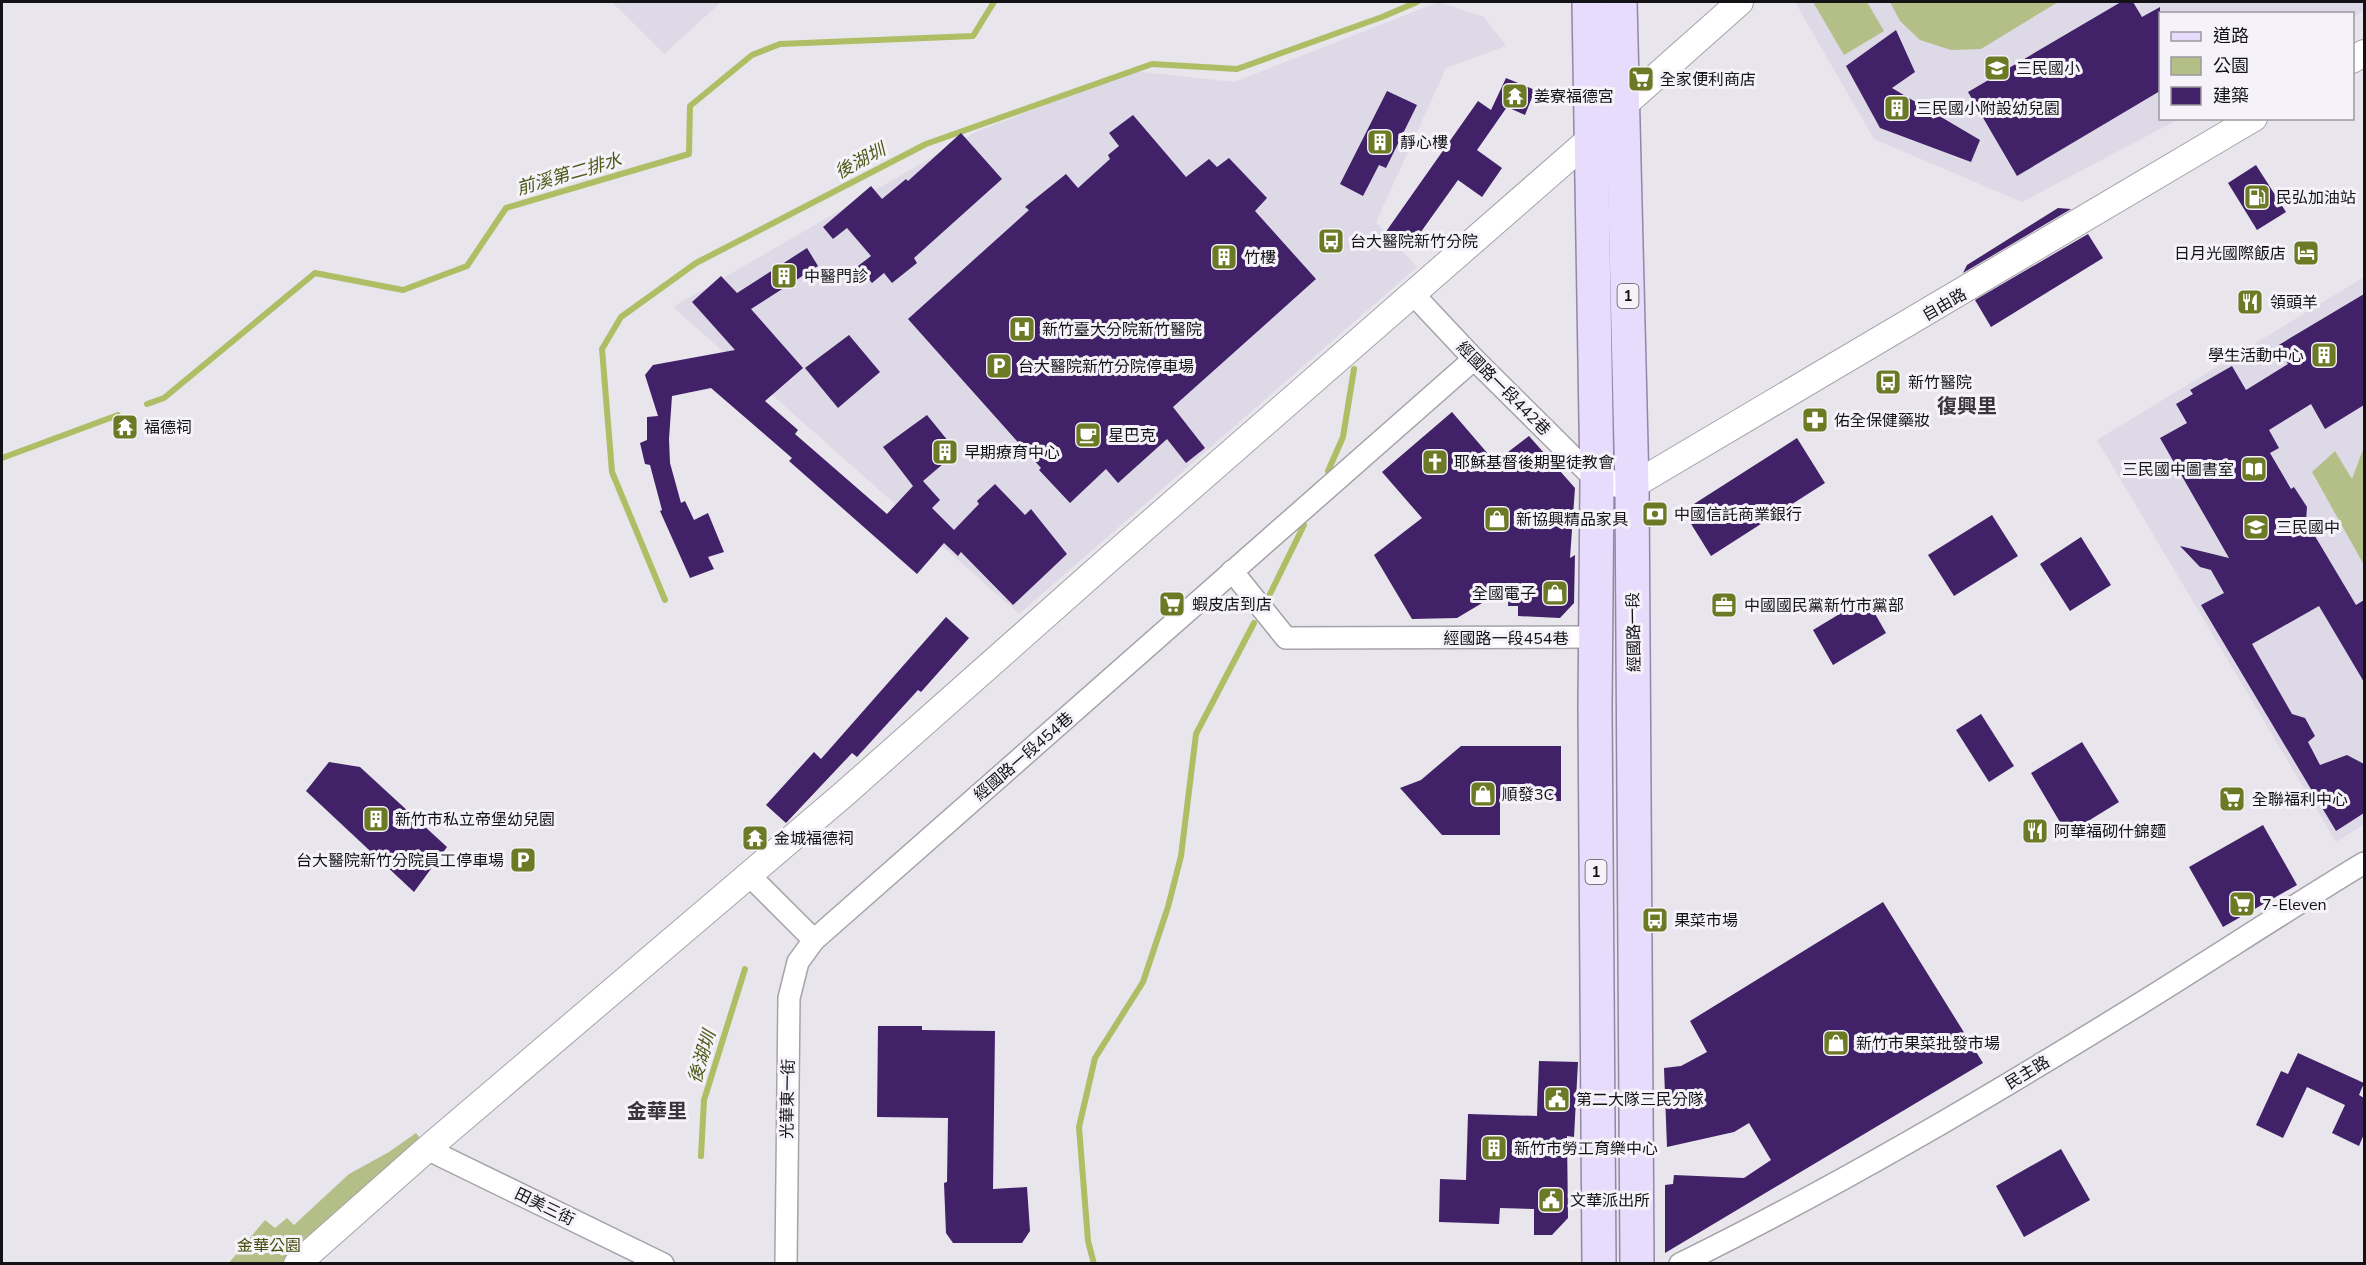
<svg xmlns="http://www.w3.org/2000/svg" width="2366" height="1265" viewBox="0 0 2366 1265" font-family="'Nunito Sans','Noto Sans TC',sans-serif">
<rect width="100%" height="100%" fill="#e8e5ec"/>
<g fill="#ddd9e7">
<polygon points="612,2 721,2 664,54"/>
<polygon points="1439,2 1484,17 1506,46 1446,68 1376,222 1417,267 1019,614 673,307 976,132 1134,71 1234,82"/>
<polygon points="1795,2 2364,2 2364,10 2353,17 2352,14 2160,14 2160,118 2179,119 2022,202 1874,139"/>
<polygon points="2364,277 2364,824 2336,842 2097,440"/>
</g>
<g fill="#b4bf88">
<polygon points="1813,2 1867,2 1884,31 1844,55"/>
<polygon points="1890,2 2058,2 1981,49 1951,50 1920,40 1900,21"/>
<polygon points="2364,447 2364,565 2312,472 2335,451 2352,479"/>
<polygon points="416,1133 424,1143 286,1263 228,1264 265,1220 275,1228 287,1218 294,1225 349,1174 389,1152"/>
</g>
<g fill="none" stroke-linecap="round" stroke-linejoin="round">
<g stroke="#aebe64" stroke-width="6">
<polyline points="147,404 164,398 315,273 403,290 467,266 506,208 689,154 690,106 752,55 780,44 973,36 994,2"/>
<polyline points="2,458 118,415"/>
<polyline points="1328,471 1343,437 1354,369"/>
<polyline points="1270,594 1304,525"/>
<polyline points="665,600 612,472 602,349 621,317 696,263 926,144 1152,64 1237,69 1382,17 1417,2"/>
<polyline points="701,1156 704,1100 745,969"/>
<polyline points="1094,1264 1088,1241 1079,1127 1095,1058 1143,982 1168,907 1181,856 1196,734 1254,623"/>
</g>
</g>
<g fill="#412167">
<polygon points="2121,2 2133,2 2142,17 2160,7 2160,91 2017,176 1968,92"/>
<polygon points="1896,30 1915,72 1892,88 1980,140 1971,162 1880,128 1846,66"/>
<polygon points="1506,78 1535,90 1525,115 1507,107 1477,150 1502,168 1482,197 1458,180 1408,250 1385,233 1478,101 1491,110"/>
<polygon points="1387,91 1417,105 1386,168 1379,165 1363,196 1340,184"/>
<polygon points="1133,115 1186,177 1209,159 1217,167 1229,158 1267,198 1255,211 1316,279 1173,407 1205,448 1186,463 1167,439 1118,483 1106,469 1070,503 1039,470 1041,468 908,319 1029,210 1025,207 1066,174 1078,188 1110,159 1108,155 1119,146 1109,133"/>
<polygon points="961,133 1002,179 914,258 917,263 892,283 884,273 872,283 858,266 871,256 847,228 833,239 823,227 871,186 882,199 906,179 908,181"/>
<polygon points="2256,165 2286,212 2257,230 2228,183"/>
<polygon points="2058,208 2071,209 1963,273 1967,265"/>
<polygon points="2088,234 2103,258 1991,327 1975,300"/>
<polygon points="807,248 818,266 751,309 803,368 765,401 798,430 795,434 887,514 913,486 883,447 927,415 957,452 923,481 940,500 932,508 954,530 979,504 977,501 995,484 1025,515 1031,509 1067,554 1013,605 961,552 958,556 944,543 917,574 789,461 792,458 711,388 672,396 669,439 670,463 681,503 685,501 694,520 708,513 724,552 708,557 714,569 690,578 660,511 662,510 650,465 645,464 640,443 647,440 647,417 658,416 645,375 653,365 735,350 692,302 721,276 737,293"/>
<polygon points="2364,294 2364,405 2325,429 2311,404 2269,430 2279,448 2270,453 2291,489 2294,487 2307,507 2306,521 2356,605 2364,600 2364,682 2319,606 2252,644 2292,714 2305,718 2315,736 2308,742 2320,765 2347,755 2364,764 2364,813 2336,831 2201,605 2224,593 2211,570 2200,567 2180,546 2229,558 2160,438 2187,423 2176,404 2193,394 2190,390 2232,366 2246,390 2288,364 2277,346"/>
<polygon points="849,335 880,372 838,408 805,368"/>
<polygon points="1452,412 1495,462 1529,436 1575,488 1570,558 1575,555 1574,603 1560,618 1518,616 1518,606 1508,606 1509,587 1457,618 1412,619 1374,555 1422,518 1382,472"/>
<polygon points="1797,438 1825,483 1711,556 1683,511"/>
<polygon points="1992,515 2018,556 1954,596 1928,555"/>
<polygon points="2081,537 2111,585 2070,611 2040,564"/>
<polygon points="1866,598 1886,633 1833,665 1813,630"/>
<polygon points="946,617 969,638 921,692 918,690 857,757 852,753 786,823 766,805 814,752 821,759"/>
<polygon points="1981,714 2014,766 1989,782 1956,730"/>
<polygon points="2082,742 2119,802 2067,834 2031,773"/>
<polygon points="1461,746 1561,746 1561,801 1500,800 1500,835 1442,835 1400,788 1421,780"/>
<polygon points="329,762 360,767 447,847 414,892 306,791"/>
<polygon points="2263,825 2297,885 2223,927 2189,867"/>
<polygon points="1883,902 1983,1063 1665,1253 1665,1185 1673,1184 1674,1175 1744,1178 1771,1160 1749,1123 1734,1132 1667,1147 1664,1068 1681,1066 1707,1052 1690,1021"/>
<polygon points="878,1026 922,1026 922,1030 995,1031 993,1189 1027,1187 1030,1231 1022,1243 953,1243 946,1233 944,1183 947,1182 948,1118 877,1117"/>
<polygon points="2298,1053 2364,1083 2359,1095 2364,1098 2364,1134 2359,1146 2332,1133 2345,1105 2307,1087 2283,1138 2256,1125 2281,1071 2288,1074"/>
<polygon points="1539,1061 1578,1062 1574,1137 1567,1136 1568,1218 1552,1235 1534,1235 1534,1209 1500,1208 1499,1224 1439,1222 1440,1179 1466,1180 1468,1114 1537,1116"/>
<polygon points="2061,1149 2090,1200 2024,1237 1996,1186"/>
</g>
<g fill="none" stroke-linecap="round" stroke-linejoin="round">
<defs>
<g id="minor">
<polyline points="1413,294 1474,359 1597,481"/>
<polyline points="1232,571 1286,638 1595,637"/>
<polyline points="750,876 814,940"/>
<polyline points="427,1149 663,1264"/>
<polyline points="786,1264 789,998 798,962 814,940 1474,359"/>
<path d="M1680 1264C1837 1187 1989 1097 2138 1005 2214 958 2288 909 2364 863"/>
</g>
<g id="tertiary">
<polyline points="2352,60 2364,53"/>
<polyline points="1597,481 1632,486 2254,118"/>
<polyline points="297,1264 427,1149 844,794 1108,560 1590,139 1624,105 1740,2"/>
</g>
<g id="primary">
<polyline points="1589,2 1597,481 1595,707 1599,1264"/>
<polyline points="1620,2 1632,486 1637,1264"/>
</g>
</defs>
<use href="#minor" stroke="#a5a3a9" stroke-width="24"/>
<use href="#tertiary" stroke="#a5a3a9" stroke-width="28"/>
<use href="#primary" stroke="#9286a9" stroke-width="36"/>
<use href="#minor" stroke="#fff" stroke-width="21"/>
<use href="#tertiary" stroke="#fff" stroke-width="26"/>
<use href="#primary" stroke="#e7dcfb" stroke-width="33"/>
</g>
<defs>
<symbol id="school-square" viewBox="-11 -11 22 22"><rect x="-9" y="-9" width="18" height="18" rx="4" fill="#6c7925" stroke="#f5f3f9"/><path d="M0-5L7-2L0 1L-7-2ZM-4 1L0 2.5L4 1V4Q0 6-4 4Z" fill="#fff"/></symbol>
<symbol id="supermarket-square" viewBox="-11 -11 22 22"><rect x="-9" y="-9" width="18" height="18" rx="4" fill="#6c7925" stroke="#f5f3f9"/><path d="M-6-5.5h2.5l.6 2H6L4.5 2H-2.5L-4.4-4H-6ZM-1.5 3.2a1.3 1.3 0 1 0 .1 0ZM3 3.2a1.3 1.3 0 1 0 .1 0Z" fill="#fff"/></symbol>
<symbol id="temple-square" viewBox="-11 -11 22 22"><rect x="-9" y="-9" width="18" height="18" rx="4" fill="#6c7925" stroke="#f5f3f9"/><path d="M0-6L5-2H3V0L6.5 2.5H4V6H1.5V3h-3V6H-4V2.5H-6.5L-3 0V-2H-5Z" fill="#fff"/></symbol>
<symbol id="building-square" viewBox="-11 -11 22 22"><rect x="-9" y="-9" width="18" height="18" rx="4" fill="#6c7925" stroke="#f5f3f9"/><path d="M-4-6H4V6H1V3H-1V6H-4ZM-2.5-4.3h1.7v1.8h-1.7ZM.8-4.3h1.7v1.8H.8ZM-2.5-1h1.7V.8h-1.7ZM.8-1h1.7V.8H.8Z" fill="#fff"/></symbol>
<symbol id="fuel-square" viewBox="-11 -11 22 22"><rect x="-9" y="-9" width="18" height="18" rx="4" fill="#6c7925" stroke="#f5f3f9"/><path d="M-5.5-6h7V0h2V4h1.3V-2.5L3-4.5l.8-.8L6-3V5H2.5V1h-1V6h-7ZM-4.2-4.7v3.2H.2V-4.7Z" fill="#fff"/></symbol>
<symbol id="bus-square" viewBox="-11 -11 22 22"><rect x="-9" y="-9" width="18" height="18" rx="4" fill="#6c7925" stroke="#f5f3f9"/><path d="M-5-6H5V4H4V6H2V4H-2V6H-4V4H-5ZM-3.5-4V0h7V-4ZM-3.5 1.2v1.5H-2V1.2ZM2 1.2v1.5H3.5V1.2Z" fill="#fff"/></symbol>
<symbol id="hotel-square" viewBox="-11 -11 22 22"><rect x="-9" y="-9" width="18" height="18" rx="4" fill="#6c7925" stroke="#f5f3f9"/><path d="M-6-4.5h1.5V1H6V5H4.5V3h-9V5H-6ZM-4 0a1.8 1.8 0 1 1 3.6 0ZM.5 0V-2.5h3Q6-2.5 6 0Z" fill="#fff"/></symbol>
<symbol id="restaurant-square" viewBox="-11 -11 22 22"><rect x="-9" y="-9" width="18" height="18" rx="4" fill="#6c7925" stroke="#f5f3f9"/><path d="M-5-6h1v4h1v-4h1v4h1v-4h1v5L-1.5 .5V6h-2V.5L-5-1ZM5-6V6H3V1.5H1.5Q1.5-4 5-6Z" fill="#fff"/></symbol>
<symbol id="hospital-square" viewBox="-11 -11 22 22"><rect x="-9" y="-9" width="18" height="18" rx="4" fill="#6c7925" stroke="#f5f3f9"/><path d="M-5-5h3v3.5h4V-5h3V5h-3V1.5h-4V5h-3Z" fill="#fff"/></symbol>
<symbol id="parking-square" viewBox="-11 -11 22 22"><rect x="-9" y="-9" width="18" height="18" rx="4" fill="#6c7925" stroke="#f5f3f9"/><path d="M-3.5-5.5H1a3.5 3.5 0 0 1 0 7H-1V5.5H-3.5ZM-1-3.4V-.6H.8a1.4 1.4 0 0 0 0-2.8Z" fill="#fff"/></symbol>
<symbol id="pharmacy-square" viewBox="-11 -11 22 22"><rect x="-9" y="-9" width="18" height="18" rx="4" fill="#6c7925" stroke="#f5f3f9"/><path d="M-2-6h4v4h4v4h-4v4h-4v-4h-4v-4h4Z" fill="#fff"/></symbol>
<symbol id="cafe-square" viewBox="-11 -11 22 22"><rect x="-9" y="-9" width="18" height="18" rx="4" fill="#6c7925" stroke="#f5f3f9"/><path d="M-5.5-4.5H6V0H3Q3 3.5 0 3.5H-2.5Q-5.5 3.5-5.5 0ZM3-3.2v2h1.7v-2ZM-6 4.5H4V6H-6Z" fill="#fff"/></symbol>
<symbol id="church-square" viewBox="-11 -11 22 22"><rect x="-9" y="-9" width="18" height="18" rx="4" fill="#6c7925" stroke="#f5f3f9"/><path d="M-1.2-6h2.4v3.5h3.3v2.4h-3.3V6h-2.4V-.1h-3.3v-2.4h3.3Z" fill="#fff"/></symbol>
<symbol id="library-square" viewBox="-11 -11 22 22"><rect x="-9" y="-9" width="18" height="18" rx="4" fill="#6c7925" stroke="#f5f3f9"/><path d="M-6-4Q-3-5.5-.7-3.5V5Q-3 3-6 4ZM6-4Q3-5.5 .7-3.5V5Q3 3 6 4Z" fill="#fff"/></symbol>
<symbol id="bank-square" viewBox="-11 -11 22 22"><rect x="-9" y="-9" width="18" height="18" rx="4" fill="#6c7925" stroke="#f5f3f9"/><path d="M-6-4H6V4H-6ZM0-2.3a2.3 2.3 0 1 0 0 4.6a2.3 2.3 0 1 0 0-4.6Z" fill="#fff"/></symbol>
<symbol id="shop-square" viewBox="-11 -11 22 22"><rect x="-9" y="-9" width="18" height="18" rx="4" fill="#6c7925" stroke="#f5f3f9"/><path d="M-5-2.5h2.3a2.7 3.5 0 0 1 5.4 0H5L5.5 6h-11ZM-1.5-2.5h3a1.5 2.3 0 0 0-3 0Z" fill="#fff"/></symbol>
<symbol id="office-square" viewBox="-11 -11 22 22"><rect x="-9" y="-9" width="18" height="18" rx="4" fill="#6c7925" stroke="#f5f3f9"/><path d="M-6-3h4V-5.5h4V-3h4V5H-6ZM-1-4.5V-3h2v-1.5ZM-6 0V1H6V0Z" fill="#fff"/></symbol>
<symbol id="civic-square" viewBox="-11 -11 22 22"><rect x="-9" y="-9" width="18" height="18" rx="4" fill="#6c7925" stroke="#f5f3f9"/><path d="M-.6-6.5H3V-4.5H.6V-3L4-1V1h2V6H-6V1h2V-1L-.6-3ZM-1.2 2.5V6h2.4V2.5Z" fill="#fff"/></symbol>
</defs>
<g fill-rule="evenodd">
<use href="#school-square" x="1982" y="53" width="30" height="30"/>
<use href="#supermarket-square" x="1626" y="64" width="30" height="30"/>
<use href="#temple-square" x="1500" y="81" width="30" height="30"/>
<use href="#building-square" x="1882" y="93" width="30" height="30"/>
<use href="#building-square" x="1365" y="127" width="30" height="30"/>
<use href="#fuel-square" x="2242" y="182" width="30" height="30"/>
<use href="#bus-square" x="1316" y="226" width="30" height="30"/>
<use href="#hotel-square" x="2291" y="238" width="30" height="30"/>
<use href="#building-square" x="1209" y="242" width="30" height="30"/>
<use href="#building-square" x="769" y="261" width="30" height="30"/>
<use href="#restaurant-square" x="2235" y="287" width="30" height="30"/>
<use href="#hospital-square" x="1007" y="314" width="30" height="30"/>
<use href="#building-square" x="2309" y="340" width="30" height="30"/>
<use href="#parking-square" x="984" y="351" width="30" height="30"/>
<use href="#bus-square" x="1873" y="367" width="30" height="30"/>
<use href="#pharmacy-square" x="1800" y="405" width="30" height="30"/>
<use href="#temple-square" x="110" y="412" width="30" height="30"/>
<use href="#cafe-square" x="1073" y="420" width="30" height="30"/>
<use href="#building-square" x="930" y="437" width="30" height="30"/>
<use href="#church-square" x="1420" y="447" width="30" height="30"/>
<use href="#library-square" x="2239" y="454" width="30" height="30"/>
<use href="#bank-square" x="1640" y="499" width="30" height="30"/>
<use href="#shop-square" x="1482" y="504" width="30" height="30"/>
<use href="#school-square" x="2241" y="512" width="30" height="30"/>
<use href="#shop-square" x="1540" y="578" width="30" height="30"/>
<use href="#supermarket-square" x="1157" y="589" width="30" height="30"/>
<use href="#office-square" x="1709" y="590" width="30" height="30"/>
<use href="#shop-square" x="1468" y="779" width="30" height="30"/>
<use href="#supermarket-square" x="2217" y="784" width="30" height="30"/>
<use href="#building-square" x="361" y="804" width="30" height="30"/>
<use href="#restaurant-square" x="2020" y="816" width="30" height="30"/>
<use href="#temple-square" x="740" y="823" width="30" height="30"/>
<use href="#parking-square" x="508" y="845" width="30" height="30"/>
<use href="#supermarket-square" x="2227" y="889" width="30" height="30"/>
<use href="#bus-square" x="1640" y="905" width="30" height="30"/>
<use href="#shop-square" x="1821" y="1028" width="30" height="30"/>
<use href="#civic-square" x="1542" y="1084" width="30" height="30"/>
<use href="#building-square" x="1479" y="1133" width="30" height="30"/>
<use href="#civic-square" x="1536" y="1185" width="30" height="30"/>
</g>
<g text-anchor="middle" stroke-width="6" stroke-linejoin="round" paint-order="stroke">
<g fill="#f5f3f9" stroke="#575659" stroke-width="1.5">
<rect x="1617.5" y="284" width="21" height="24" rx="4.5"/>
<rect x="1585.5" y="860" width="21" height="24" rx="4.5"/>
</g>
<g font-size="15" font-weight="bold" fill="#131215">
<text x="1628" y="301">1</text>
<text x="1596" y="877">1</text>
</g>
<g font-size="16" fill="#131215" stroke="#f5f3f9" text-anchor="start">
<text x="2016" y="74">三民國小</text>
<text x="1660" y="85">全家便利商店</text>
<text x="1534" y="102">姜寮福德宮</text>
<text x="1916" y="114">三民國小附設幼兒園</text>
<text x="1400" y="148">靜心樓</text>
<text x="2276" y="203">民弘加油站</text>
<text x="1350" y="247">台大醫院新竹分院</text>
<text x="2286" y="259" text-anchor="end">日月光國際飯店</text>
<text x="1244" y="263">竹樓</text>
<text x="804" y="282">中醫門診</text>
<text x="2270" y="308">領頭羊</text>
<text x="1042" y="335">新竹臺大分院新竹醫院</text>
<text x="2304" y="361" text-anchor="end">學生活動中心</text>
<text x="1018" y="372">台大醫院新竹分院停車場</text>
<text x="1908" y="388">新竹醫院</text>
<text x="1834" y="426">佑全保健藥妝</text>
<text x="144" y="433">福德祠</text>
<text x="1108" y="441">星巴克</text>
<text x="964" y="458">早期療育中心</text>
<text x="1454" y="468">耶穌基督後期聖徒教會</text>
<text x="2234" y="475" text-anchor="end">三民國中圖書室</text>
<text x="1674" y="520">中國信託商業銀行</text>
<text x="1516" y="525">新協興精品家具</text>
<text x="2276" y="533">三民國中</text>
<text x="1536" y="599" text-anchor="end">全國電子</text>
<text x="1192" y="610">蝦皮店到店</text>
<text x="1744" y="611">中國國民黨新竹市黨部</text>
<text x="1502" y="800">順發3C</text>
<text x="2252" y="805">全聯福利中心</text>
<text x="395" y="825">新竹市私立帝堡幼兒園</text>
<text x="2054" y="837">阿華福砌什錦麵</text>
<text x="774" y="844">金城福德祠</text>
<text x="504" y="866" text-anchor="end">台大醫院新竹分院員工停車場</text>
<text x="2262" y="910">7-Eleven</text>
<text x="1674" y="926">果菜市場</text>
<text x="1856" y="1049">新竹市果菜批發市場</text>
<text x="1576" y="1105">第二大隊三民分隊</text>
<text x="1514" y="1154">新竹市勞工育樂中心</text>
<text x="1570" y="1206">文華派出所</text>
</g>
<g font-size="16" fill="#131215" stroke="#f5f3f9">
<text transform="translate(1944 304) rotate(-30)" y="6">自由路</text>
<text transform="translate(1504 388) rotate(45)" y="6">經國路一段442巷</text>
<text transform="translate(1633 632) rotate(-91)" y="6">經國路一段</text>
<text x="1506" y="644">經國路一段454巷</text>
<text transform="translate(1023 756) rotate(-41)" y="6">經國路一段454巷</text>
<text transform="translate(2027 1072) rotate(-31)" y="6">民主路</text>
<text transform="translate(787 1099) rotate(-89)" y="6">光華東一街</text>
<text transform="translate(545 1206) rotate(26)" y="6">田美三街</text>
</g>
<g font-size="16" fill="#444d07" stroke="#f5f3f9">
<text x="269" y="1251">金華公園</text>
</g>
<g font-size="18" font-style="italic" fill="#4f5918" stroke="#f5f3f9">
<text transform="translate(860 161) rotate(-28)" y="6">後湖圳</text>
<text transform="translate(569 174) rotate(-16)" y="6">前溪第二排水</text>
<text transform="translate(702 1057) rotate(-73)" y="6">後湖圳</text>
</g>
<g font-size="20" font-weight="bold" fill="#38363c" stroke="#f5f3f9">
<text x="1967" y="413">復興里</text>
<text x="657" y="1118">金華里</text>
</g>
</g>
<rect width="2366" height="1265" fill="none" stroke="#131215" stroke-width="6"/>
<rect x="2159" y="12" width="195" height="108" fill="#f5f3f9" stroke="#9b999e" stroke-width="1.5"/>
<rect x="2171" y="32" width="30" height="9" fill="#e7dcfb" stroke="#9b999e" stroke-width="1.5"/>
<text x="2213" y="42" font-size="18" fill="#131215">道路</text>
<rect x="2171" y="57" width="30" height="18" fill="#b4bf88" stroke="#9b999e" stroke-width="1.5"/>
<text x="2213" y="72" font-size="18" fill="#131215">公園</text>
<rect x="2171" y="87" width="30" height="18" fill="#412167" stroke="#9b999e" stroke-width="1.5"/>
<text x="2213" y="102" font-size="18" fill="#131215">建築</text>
</svg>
